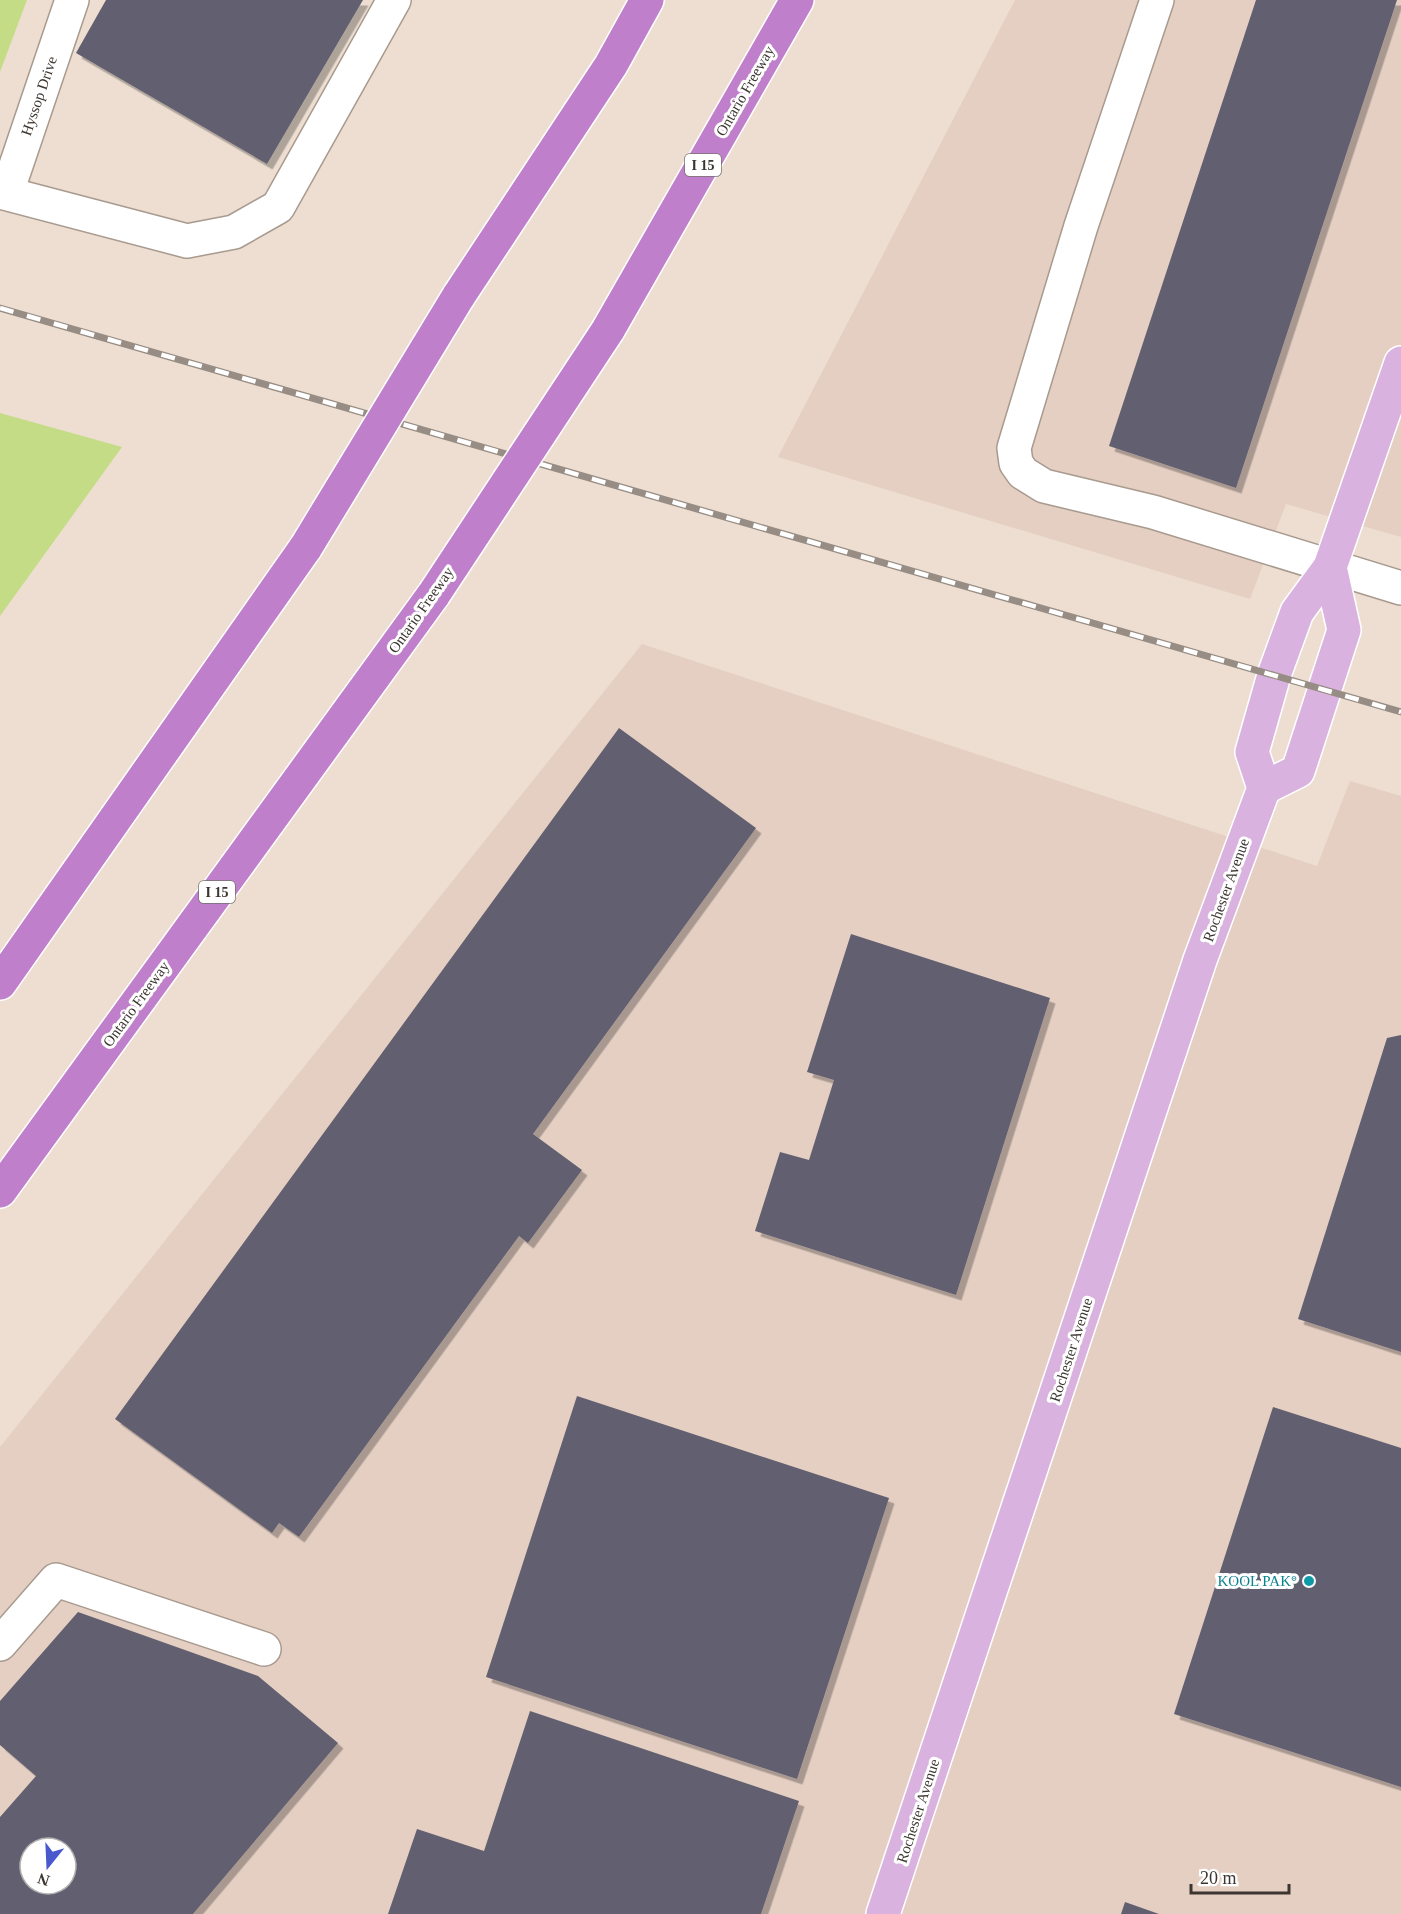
<svg xmlns="http://www.w3.org/2000/svg" width="1401" height="1914" viewBox="0 0 1401 1914" font-family="'Times New Roman',serif">
<defs>
<filter id="shadow"><feDropShadow dx="5.5" dy="5.5" stdDeviation="0" flood-color="#0004"/></filter>
</defs>
<rect width="100%" height="100%" fill="#edded1"/>
<g fill="#e5cfc3" fill-rule="evenodd">
<polygon points="1015,0 1401,0 1401,537 1286,504 1250,599 778,457"/>
<path d="M642 644 1317 866 1350 781 1401 796V1914H0V1447ZM30 1848H66V1884H30Z"/>
</g>
<g fill="#c5dc87">
<polygon points="0,0 27,0 0,72"/>
<polygon points="0,413 122,447 0,616"/>
</g>
<g fill="#62606f" fill-rule="evenodd" filter="url(#shadow)">
<polygon points="106,0 363,0 267,164 76,53"/>
<polygon points="1256,0 1397,0 1236,488 1109,446"/>
<polygon points="619,728 756,828 533,1134 582,1170 528,1243 519,1236 299,1537 279,1523 272,1533 115,1419"/>
<polygon points="851,934 1050,998 956,1295 755,1231 780,1152 809,1160 834,1080 807,1072"/>
<polygon points="1401,1035 1401,1352 1298,1319 1387,1038"/>
<polygon points="577,1396 889,1498 797,1779 486,1677"/>
<polygon points="1273,1407 1401,1448 1401,1787 1174,1714"/>
<path d="M78 1612 258 1676 338 1743 193 1914H0V1817L36 1776 0 1745V1701ZM30 1848H66V1884H30Z"/>
<polygon points="530,1711 799,1801 761,1914 388,1914 417,1829 484,1851"/>
<polygon points="1125,1902 1159,1914 1121,1914"/>
</g>
<g fill="none" stroke-linecap="round" stroke-linejoin="round">
<defs>
<g id="minor">
<polyline points="1157,0 1081,226 1014,448 1016,463 1023,473 1044,486 1153,512 1401,588"/>
<polyline points="0,192 187,241 234,232 278,207 394,0"/>
<polyline points="7,192 72,0"/>
<polyline points="0,1644 56,1580 264,1649"/>
</g>
<g id="major">
<polyline points="1264,788 1298,771 1344,630 1330,567"/>
<polyline points="883,1914 1200,960 1264,788 1252,752 1274,675 1297,612 1330,567 1401,363"/>
</g>
<g id="highway">
<polyline points="458,297 611,65 647,0"/>
<polyline points="608,330 797,0"/>
<polyline points="0,983 306,547"/>
<polyline points="0,1191 434,594"/>
</g>
</defs>
<use href="#minor" stroke="#a89a8e" stroke-width="36"/>
<use href="#major" stroke="#fff" stroke-width="36"/>
<use href="#highway" stroke="#fff" stroke-width="36"/>
<use href="#minor" stroke="#fff" stroke-width="33"/>
<use href="#major" stroke="#d9b2df" stroke-width="33"/>
<use href="#highway" stroke="#bf7fca" stroke-width="33"/>
<defs>
<polyline id="rail" points="0,308 1401,712"/>
</defs>
<use href="#rail" stroke="#978d84" stroke-width="7"/>
<use href="#rail" stroke="#fff" stroke-width="4.5" stroke-dasharray="14" stroke-linecap="butt"/>
<defs>
<g id="highway-bridge">
<polyline points="306,547 458,297"/>
<polyline points="434,594 608,330"/>
</g>
</defs>
<use href="#highway-bridge" stroke="#fff" stroke-width="36" stroke-linecap="butt"/>
<use href="#highway-bridge" stroke="#bf7fca" stroke-width="33"/>
</g>
<circle fill="#0f9aa8" stroke="#fff" stroke-width="2" cx="1309" cy="1581" r="6"/>
<g text-anchor="middle" stroke-width="6" stroke-linejoin="round" paint-order="stroke">
<g fill="#fff" stroke="#76726f" stroke-width="1.5">
<rect x="685" y="154" width="36" height="22" rx="4.5"/>
<rect x="199" y="881" width="36" height="22" rx="4.5"/>
</g>
<g font-size="14" font-weight="bold" fill="#3c3631">
<text x="703" y="170">I 15</text>
<text x="217" y="897">I 15</text>
</g>
<g font-size="15" fill="#3c3631" stroke="#fff">
<text transform="translate(745 91) rotate(-60)" y="5">Ontario Freeway</text>
<text transform="translate(39 96) rotate(-71)" y="5">Hyssop Drive</text>
<text transform="translate(421 610) rotate(-55)" y="5">Ontario Freeway</text>
<text transform="translate(1226 890) rotate(-70)" y="5">Rochester Avenue</text>
<text transform="translate(136 1004) rotate(-54)" y="5">Ontario Freeway</text>
<text transform="translate(1071 1350) rotate(-72)" y="5">Rochester Avenue</text>
<text transform="translate(918 1811) rotate(-72)" y="5">Rochester Avenue</text>
</g>
<g font-size="15" fill="#0d838f" stroke="#fff" text-anchor="end">
<text x="1297" y="1586">KOOL PAK°</text>
</g>
</g>
<g transform="translate(48 1866) rotate(198)"><circle r="28" fill="#ffffff" stroke="#b1afad" stroke-width="1.5"/>
<path d="M0-4.5L10 22L0 15L-10 22Z" fill="#4a58cd"/>
<text y="-9" font-size="16" font-weight="bold" text-anchor="middle" fill="#3c3631">N</text>
</g>
<path d="M1191 1884v9h98v-9" fill="none" stroke="#3c3631" stroke-width="3"/>
<text x="1200" y="1884" font-size="18" fill="#3c3631" stroke="#ffffff" stroke-width="4.5" paint-order="stroke">20 m</text>
</svg>
